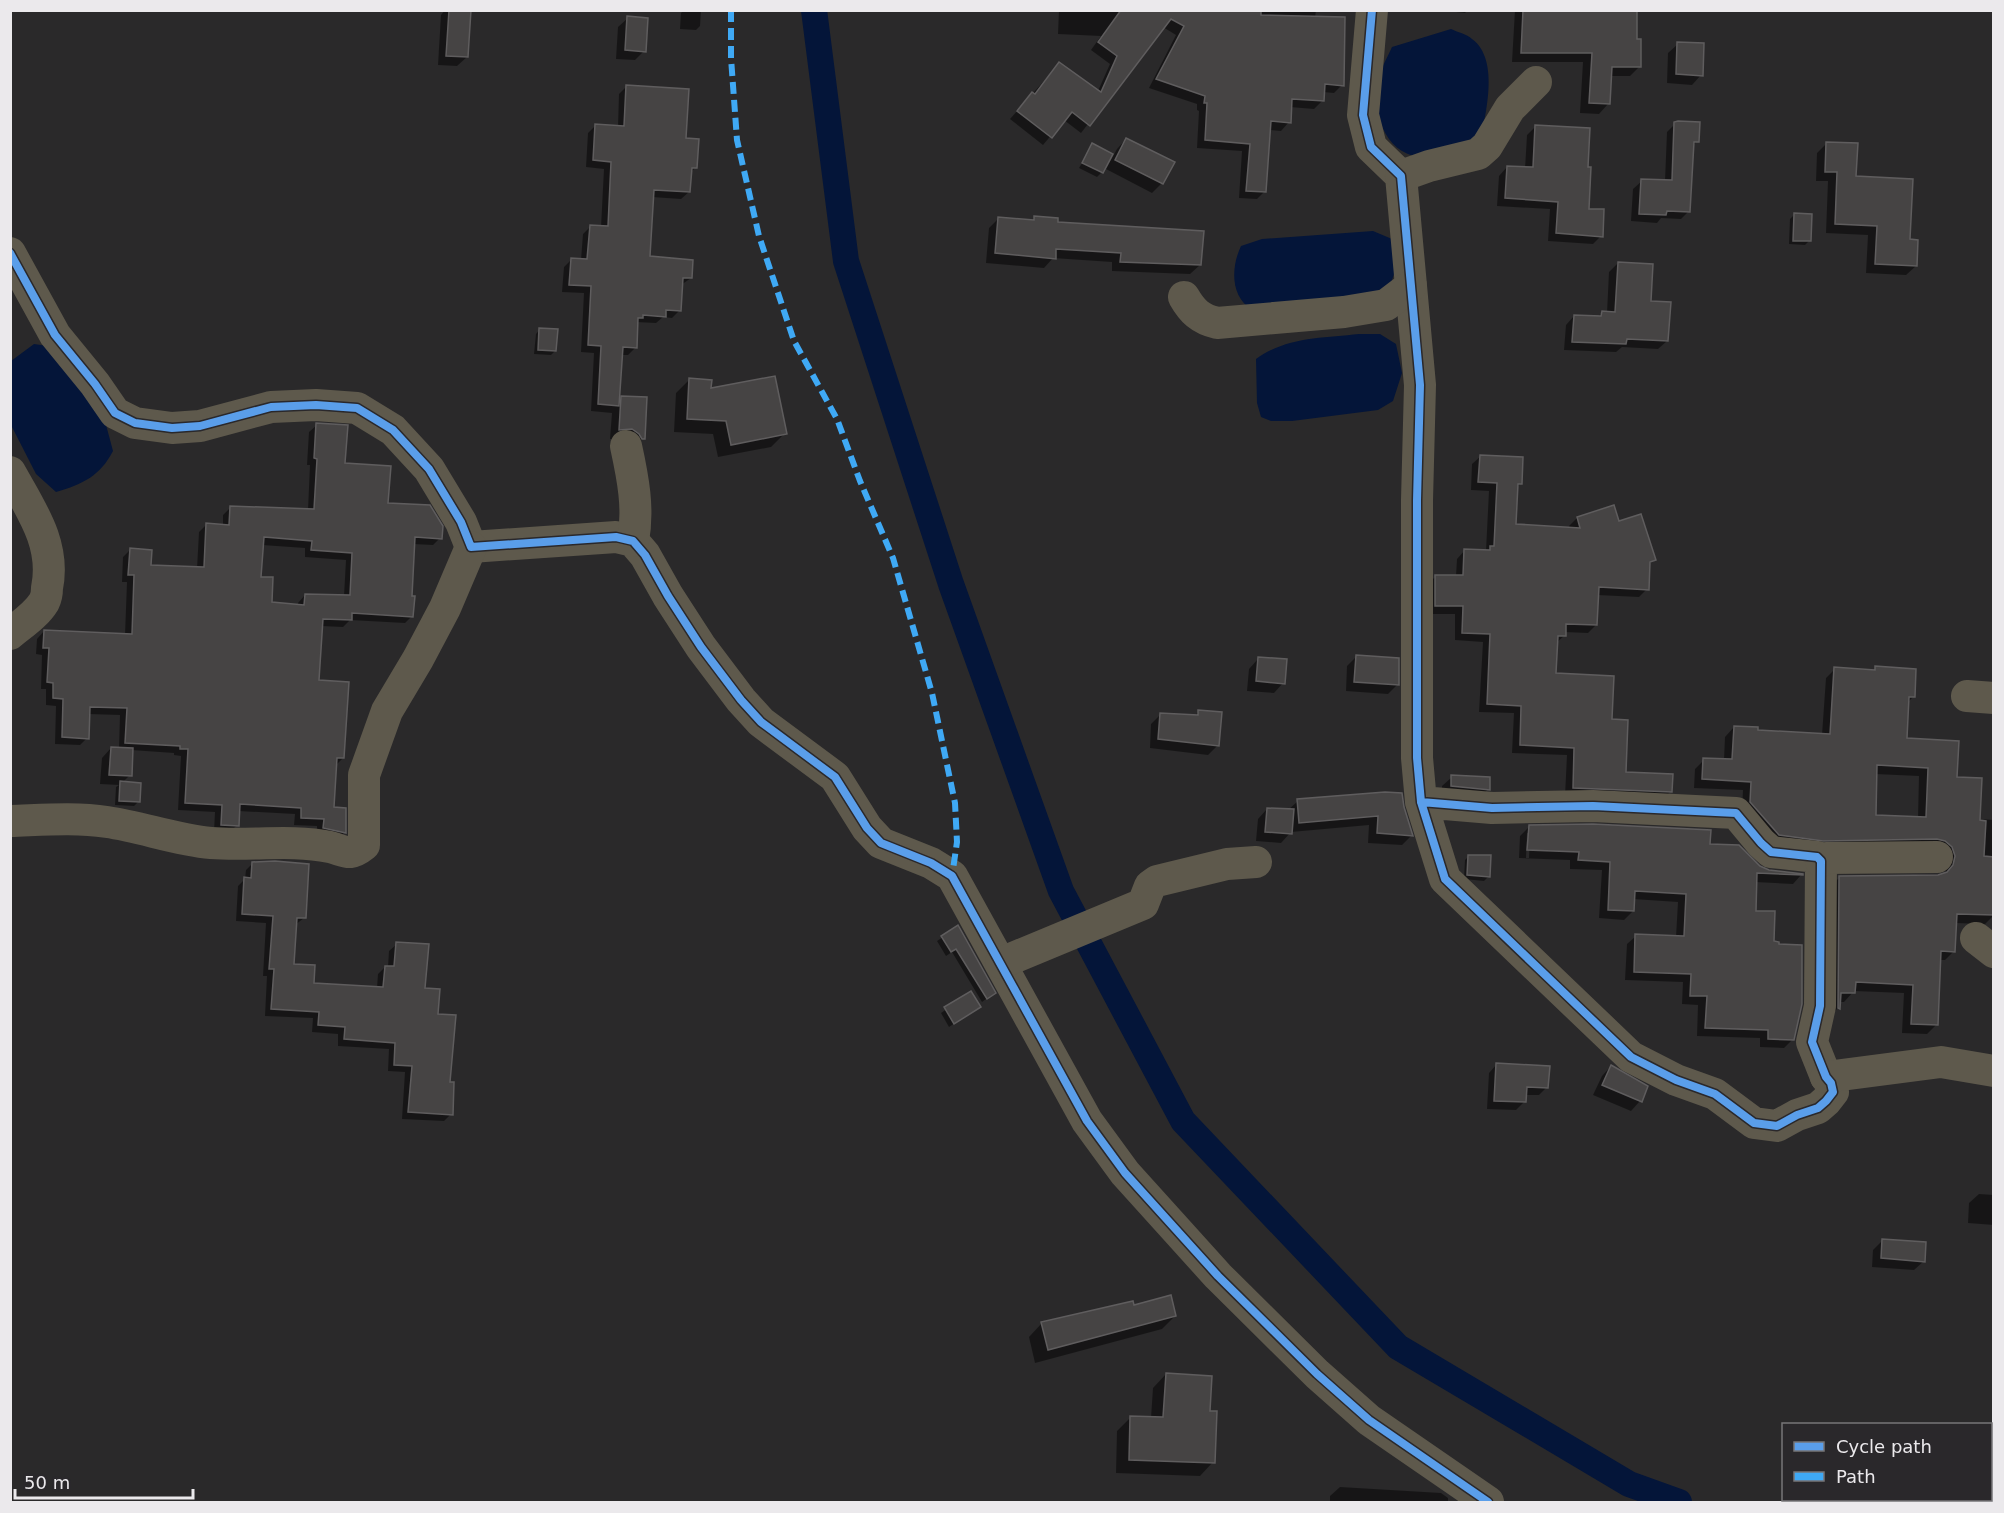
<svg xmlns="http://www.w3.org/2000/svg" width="2004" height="1513" viewBox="0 0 2004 1513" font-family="'DejaVu Sans',sans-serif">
<rect width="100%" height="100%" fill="#2a292a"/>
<g fill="#041539">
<path d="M1451 29C1457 32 1467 34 1472 39 1501 60 1485 119 1478 149 1463 151 1432 159 1419 157 1384 152 1372 112 1378 81 1380 70 1387 58 1392 47Z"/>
<path d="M1373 231 1392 239 1396 268 1387 295 1252 310C1230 296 1231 267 1241 246L1262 239Z"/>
<path d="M1359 334H1380L1396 344 1402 373 1393 401 1378 410 1292 421H1271L1261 417 1257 403 1256 359C1286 337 1323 338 1359 334Z"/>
<path d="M34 344 55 347 105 421 113 451C100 476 83 484 56 492L36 474 11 425V361Z"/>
</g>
<g fill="#0007" fill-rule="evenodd">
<polygon points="445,10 469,10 467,57 457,66 438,65 441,15"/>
<polygon points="684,10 701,10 700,26 696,30 680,29 681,13"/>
<polygon points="1059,10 1316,10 1315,18 1342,85 1334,93 1323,92 1323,100 1314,109 1290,107 1289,122 1281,131 1269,130 1265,191 1257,199 1239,198 1242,151 1197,148 1199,111 1197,110 1197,104 1149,88 1176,35 1163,27 1081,133 1064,120 1043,145 1010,119 1059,64 1098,91 1110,64 1091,50 1101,36 1058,34"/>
<polygon points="1438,10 1468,10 1465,13"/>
<polygon points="1515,10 1636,10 1636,41 1640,66 1630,76 1610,76 1608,104 1599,114 1580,113 1583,62 1512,62"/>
<polygon points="628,18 644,51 635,60 616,59 618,27"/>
<polygon points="1678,44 1701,75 1692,85 1667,83 1668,53"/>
<polygon points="627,86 684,139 695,168 690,173 689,192 681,199 652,197 649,258 691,278 681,285 680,310 672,318 663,317 656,323 636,322 635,348 628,355 621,355 618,402 622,398 643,438 633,448 622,438 610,439 612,413 591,411 594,353 581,352 584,293 562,292 564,267 571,260 581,260 583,234 590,227 601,227 604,169 586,167 588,133 595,126 618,127 619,94"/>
<polygon points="1675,124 1697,141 1692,147 1689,211 1681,219 1661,218 1657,223 1631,221 1633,189 1642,181 1665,181 1667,132"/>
<polygon points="1536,126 1601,236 1593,244 1548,241 1550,209 1497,206 1499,176 1507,167 1525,169 1527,135"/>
<polygon points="1126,139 1162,183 1152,193 1106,169 1117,149"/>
<polygon points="1827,143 1908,241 1916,266 1906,275 1866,273 1868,235 1826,233 1828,181 1816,181 1817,153"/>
<polygon points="1093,145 1102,172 1097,177 1079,168"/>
<polygon points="1794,215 1809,241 1805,245 1789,244 1790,219"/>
<polygon points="1035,217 1056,224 1200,265 1190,274 1112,271 1112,262 1053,258 1044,268 986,263 989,228 998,219 1031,221"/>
<polygon points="1618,263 1650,302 1667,341 1658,349 1622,347 1616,352 1564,350 1566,325 1574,316 1597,317 1602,313 1607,313 1609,272"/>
<polygon points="540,329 555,351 551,355 534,354 536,334"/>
<polygon points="689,380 710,390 785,433 771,447 718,457 713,434 674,432 676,393"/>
<path d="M317 425 344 465 387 504 440 538 433 545 413 544 411 597 412 616 405 623 350 620 343 627 321 626 318 682 343 758 335 766 332 809 345 832 337 840 317 835V826L294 825 295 814 238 811 237 825 230 832H214L215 812 178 810 181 756 174 755V753L131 750 130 775 122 783 139 801 134 806 115 805 116 787 119 785 100 784 102 758 111 748H119L120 715 88 714 87 738 80 745 55 744 56 706 46 705V689H41L42 655 36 654 37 639 44 631 125 635 127 582H122L123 557 130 550 150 566 197 569 199 532 206 525 223 526V515L231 507 308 510 310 465H307L309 432ZM262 545 305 548V557L346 560 344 596 305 595 298 603V606L270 604 260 578Z"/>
<polygon points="1481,456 1520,484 1517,488 1514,526 1570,528 1569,526 1577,518 1618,523 1654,559 1649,565 1647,589 1639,597 1597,595 1596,625 1588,633 1564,632 1564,636 1556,643 1555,675 1610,721 1624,774 1671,791 1662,800 1565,796 1567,755 1512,753 1514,713 1479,712 1483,642 1455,640 1455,614 1427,614 1427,585 1436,576 1456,576 1457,559 1465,550 1486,551 1489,491 1471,490 1472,464"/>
<polygon points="1357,656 1398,684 1388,694 1346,691 1347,666"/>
<polygon points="1258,659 1283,683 1274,693 1247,691 1249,669"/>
<path d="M1876 668 1914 696 1907 703 1905 740 1956 778 1979 819 1994 820V915L1985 924 1955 923 1954 951 1945 960H1939L1937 1024 1927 1034 1902 1033 1904 993 1854 991 1844 1002H1839L1838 1008 1829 1017 1830 887 1840 877 1938 876 1945 874 1946 867 1769 843 1742 811 1743 790 1694 788 1695 769 1704 760H1724L1725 737 1734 727 1756 732 1822 735 1826 678 1835 669 1873 671ZM1875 774 1919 776 1918 818 1874 816Z"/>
<polygon points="1199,711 1218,745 1208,755 1150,748 1151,724 1161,714 1194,717"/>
<polygon points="1452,777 1488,789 1479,799 1442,796 1442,786"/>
<polygon points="1385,794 1411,836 1402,845 1368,843 1369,825 1291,832 1281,843 1256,841 1258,819 1267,809 1288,810 1298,801"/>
<path d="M1529 827 1709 845 1769 871 1801 875 1793 884 1755 882 1754 912 1772 943 1793 1039 1784 1048 1760 1047V1038L1697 1036 1698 1005 1682 1004 1683 982 1625 980 1627 944 1636 936 1676 937 1678 902 1633 899V911L1624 920 1599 918 1602 870 1570 869V860L1519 858 1520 836ZM1527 833H1530L1529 858H1526Z"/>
<polygon points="1469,856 1489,876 1484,881 1464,879 1465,860"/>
<polygon points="253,863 304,918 295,925 293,965 312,985 377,988 378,974 385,967 388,967 389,951 397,944 437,1015 451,1114 444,1121 402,1119 405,1072 388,1071 389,1049 338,1046 338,1034 312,1032 313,1018 265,1016 267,976 263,976 266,923 236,921 238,886 245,879 246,870"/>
<polygon points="958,927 994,993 982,1002 952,952 946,956 937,941"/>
<polygon points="971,993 979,1007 949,1027 941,1013"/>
<polygon points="1497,1064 1547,1087 1539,1095 1525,1095 1524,1102 1516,1110 1487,1109 1489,1073"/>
<polygon points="1611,1066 1647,1087 1640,1101 1631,1111 1593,1095 1602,1076"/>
<polygon points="1979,1194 1994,1195 1994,1225 1968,1223 1969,1203"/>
<polygon points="1883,1240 1924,1261 1914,1270 1872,1267 1873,1250"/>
<polygon points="1175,1316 1162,1329 1035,1363 1029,1337 1042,1323"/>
<polygon points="1166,1374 1208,1412 1213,1462 1200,1476 1116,1473 1117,1431 1131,1417 1151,1418 1153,1388"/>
<polygon points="1340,1487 1441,1493 1448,1498 1448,1502 1330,1502 1330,1496"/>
</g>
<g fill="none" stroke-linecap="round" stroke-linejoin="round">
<polyline stroke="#041539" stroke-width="26" points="814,10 846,261 951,584 1061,891 1183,1121 1398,1347 1629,1484 1679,1502"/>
</g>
<g fill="#464444" stroke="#5f5d5e" stroke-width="1.5" fill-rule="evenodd">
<polygon points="449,10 471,10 468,57 446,56"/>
<polygon points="1121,10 1261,10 1261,15 1345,17 1344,86 1325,84 1324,101 1292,99 1291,123 1271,121 1266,192 1246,191 1250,144 1205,140 1207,103 1204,103 1205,96 1156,79 1184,26 1171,19 1090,126 1072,112 1052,138 1017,111 1032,92 1035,94 1059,62 1101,92 1117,56 1098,42"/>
<polygon points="1523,10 1637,10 1637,39 1641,39 1641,67 1612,67 1610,104 1589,103 1592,53 1521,53"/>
<polygon points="627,16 648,18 646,52 625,50"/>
<polygon points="1677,42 1704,43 1703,76 1676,74"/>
<polygon points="626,85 689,89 686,138 699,139 697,168 692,168 690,192 654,190 650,256 693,260 692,278 683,278 681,311 666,310 666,317 643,315 643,318 638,318 637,348 623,347 619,406 598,404 601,346 588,345 591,286 569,285 571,258 587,259 590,225 608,226 611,162 593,160 595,124 624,126"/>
<polygon points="1678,121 1700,122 1699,142 1694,142 1690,212 1667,211 1666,215 1639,214 1641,179 1672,180 1674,122"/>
<polygon points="1535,125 1590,128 1588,167 1591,167 1589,209 1604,209 1603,237 1556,233 1558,202 1505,198 1507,166 1533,167"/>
<polygon points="1126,138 1175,162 1163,184 1115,160"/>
<polygon points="1826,142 1858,143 1856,176 1913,179 1910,239 1918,240 1917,266 1875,264 1877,226 1835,224 1837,172 1825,172"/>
<polygon points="1092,143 1113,154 1103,173 1082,163"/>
<polygon points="1794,213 1812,214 1811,241 1793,241"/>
<polygon points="1034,216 1058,218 1058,222 1204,231 1201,265 1120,262 1121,253 1056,249 1056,259 995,253 998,217 1034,220"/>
<polygon points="1618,262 1653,264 1651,301 1671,302 1668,341 1627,339 1626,344 1572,342 1574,315 1601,316 1602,311 1615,312"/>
<polygon points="539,328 558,329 556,351 538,350"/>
<polygon points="775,376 787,434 731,445 726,421 687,419 689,378 712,380 711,388"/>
<polygon points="621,396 647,397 645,439 642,439 639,434 632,429 619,430"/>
<path d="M316 423 348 425 345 463 391 466 388 503 430 505 443 526 442 539 415 537 412 596H415L413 617 352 613V620L323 619 319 680 349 682 344 758H337L334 807 346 808V833L323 828 324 819 301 818V808L240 804 239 826 221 825 222 805 185 803 188 749H180V746L125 743 127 708 90 707 89 739 62 737 63 699 53 698V683L47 682 49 648H43L44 630 132 634 134 575H128L130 548 152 550 151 565 204 567 206 523 229 525 230 506 314 509 317 459 314 458ZM264 537 312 541 311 550 352 553 350 595 305 594 304 605 272 602 273 577H261Z"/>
<polygon points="1480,455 1523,457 1522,484 1518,484 1516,524 1580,528 1577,517 1614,505 1619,521 1641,514 1656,560 1650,562 1649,590 1599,587 1597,625 1566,624 1566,636 1558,636 1556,673 1614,676 1612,719 1628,720 1626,772 1673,774 1672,792 1573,788 1574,748 1520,745 1521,706 1487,704 1490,634 1462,633 1463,606 1435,606 1435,575 1463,575 1464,549 1490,550 1490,546 1494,546 1497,483 1478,482"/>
<polygon points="1356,655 1399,658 1399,685 1354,682"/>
<polygon points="1258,657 1287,659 1285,684 1256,681"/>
<path d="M1875 666 1916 669 1915 697H1909L1907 738 1959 741 1957 777 1982 778 1980 820 1986 821 1984 856 1994 857V915L1957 914 1955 952 1941 951 1938 1025 1911 1024 1913 985 1856 982 1855 993H1841L1840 1009 1838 1008 1839 876 1938 875 1947 872 1953 865 1955 856 1952 847 1945 841 1937 839 1823 841 1779 835 1750 802 1751 782 1702 779 1703 758 1732 759 1734 726 1758 727V730L1830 734 1834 667 1875 670ZM1877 765 1928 768 1926 817 1876 815Z"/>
<polygon points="1198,710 1222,712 1219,746 1158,739 1160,713 1198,715"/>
<polygon points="111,747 133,748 132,776 109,775"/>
<polygon points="1451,775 1490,777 1490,790 1451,786"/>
<polygon points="120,781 141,783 140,802 119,801"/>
<polygon points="1385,792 1402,793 1404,807 1413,836 1377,833 1378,816 1299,823 1297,799"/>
<polygon points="1267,808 1294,809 1292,834 1265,832"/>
<polygon points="1593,824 1711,830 1710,844 1739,845 1760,866 1769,870 1803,874 1803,875 1757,873 1756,911 1775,911 1774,941 1779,942 1779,944 1802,945 1802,1004 1794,1040 1768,1039 1768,1030 1705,1028 1707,996 1690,996 1691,974 1634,972 1635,934 1684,936 1686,894 1635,891 1634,911 1608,910 1610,862 1578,860 1579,852 1527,850 1529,825"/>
<polygon points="1468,855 1491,855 1490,877 1467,875"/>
<polygon points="275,861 309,864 306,918 297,918 294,964 315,965 314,983 383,987 385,966 394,966 396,942 429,944 425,988 440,989 438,1014 456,1015 450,1082 454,1082 453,1115 408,1112 412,1066 394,1065 395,1043 344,1039 345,1027 318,1025 319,1012 271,1009 274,969 269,969 273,916 242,914 244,877 251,878 252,862"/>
<polygon points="958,925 996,993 987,999 956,949 951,952 941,936"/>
<polygon points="971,991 981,1007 954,1024 944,1007"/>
<polygon points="1496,1063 1550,1066 1548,1088 1527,1087 1526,1102 1494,1101"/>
<polygon points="1611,1065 1648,1086 1642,1102 1602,1085"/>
<polygon points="1882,1239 1926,1242 1925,1262 1881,1258"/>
<polygon points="1171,1295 1176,1316 1048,1350 1041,1322 1133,1301 1134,1305"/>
<polygon points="1166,1373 1212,1376 1210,1411 1217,1411 1215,1463 1129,1460 1130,1416 1163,1417"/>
</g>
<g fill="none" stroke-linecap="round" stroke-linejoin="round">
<g stroke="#5e594c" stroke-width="32">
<polyline points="1372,10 1363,115 1371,147 1401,176 1420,385 1417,500 1417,758 1421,802 1445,879 1631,1057 1676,1080 1715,1094 1754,1123 1777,1126 1797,1115 1818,1108 1826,1101 1833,1092 1831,1083 1826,1077 1812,1042 1820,1006 1821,861 1817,857 1771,852 1761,843 1736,813 1593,806 1492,808 1421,802"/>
<polyline points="1401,176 1429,166 1478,154 1487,146 1510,108 1536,82"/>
<polyline points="10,253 55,335 95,384 115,413 135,423 172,428 200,426 271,407 316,405 357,408 393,430 429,469 461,522 471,547 616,537 633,541 645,555 668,596 701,647 741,700 761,722 835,777 867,828 881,843 931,863 952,876 1087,1121 1125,1173 1218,1276 1317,1374 1369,1420 1488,1502"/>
<path d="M1184 297C1192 311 1200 319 1217 323L1344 312 1386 305 1411 286"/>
<path d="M626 446C633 478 639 509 633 541"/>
<path d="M10 472C31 510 56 544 47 588 47 593 46 598 44 602 36 615 22 624 10 634"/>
<polyline points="1967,696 1994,698"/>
<path d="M10 821C42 820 75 817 107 822 142 827 176 840 211 843 251 846 291 839 330 847 346 851 349 857 364 845V775L387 711 418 659 445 608 471 547"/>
<polyline points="1821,861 1826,858 1937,857"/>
<polyline points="1976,938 1994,952"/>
<polyline points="1001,963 1143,904 1150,886 1157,881 1227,864 1256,862"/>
<polyline points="1826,1077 1941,1062 1994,1071"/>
</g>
<polyline stroke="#3fa9f5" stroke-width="6" stroke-dasharray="12 6" stroke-linecap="butt" points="731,10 731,58 737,140 759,236 794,341 837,419 860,481 893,558 932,693 955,803 957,842 952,876"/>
<defs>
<g id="cycleway">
<polyline points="1372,10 1363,115 1371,147 1401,176 1420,385 1417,500 1417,758 1421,802 1445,879 1631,1057 1676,1080 1715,1094 1754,1123 1777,1126 1797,1115 1818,1108 1826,1101 1833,1092 1831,1083 1826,1077 1812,1042 1820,1006 1821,861 1817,857 1771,852 1761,843 1736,813 1593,806 1492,808 1421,802"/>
<polyline points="10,253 55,335 95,384 115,413 135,423 172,428 200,426 271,407 316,405 357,408 393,430 429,469 461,522 471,547 616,537 633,541 645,555 668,596 701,647 741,700 761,722 835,777 867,828 881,843 931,863 952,876 1087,1121 1125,1173 1218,1276 1317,1374 1369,1420 1488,1502"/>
</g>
</defs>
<use href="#cycleway" stroke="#2a282b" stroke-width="11"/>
<use href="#cycleway" stroke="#5a9eea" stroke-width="8"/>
</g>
<rect width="2004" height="1513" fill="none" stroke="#ebe9ec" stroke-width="24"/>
<rect x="1782" y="1423" width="210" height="78" fill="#2a282b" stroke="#777578" stroke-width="1.5"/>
<rect x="1794" y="1442" width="30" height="9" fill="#5a9eea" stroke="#777578" stroke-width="1.5"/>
<text x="1836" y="1453" font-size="18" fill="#ebe9ec">Cycle path</text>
<rect x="1794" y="1472" width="30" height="9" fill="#3fa9f5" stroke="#777578" stroke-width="1.5"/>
<text x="1836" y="1483" font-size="18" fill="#ebe9ec">Path</text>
<path d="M15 1489v9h178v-9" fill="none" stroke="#ebe9ec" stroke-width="3"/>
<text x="24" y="1489" font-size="18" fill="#ebe9ec" stroke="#2a282b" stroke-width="4.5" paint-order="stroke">50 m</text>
</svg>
